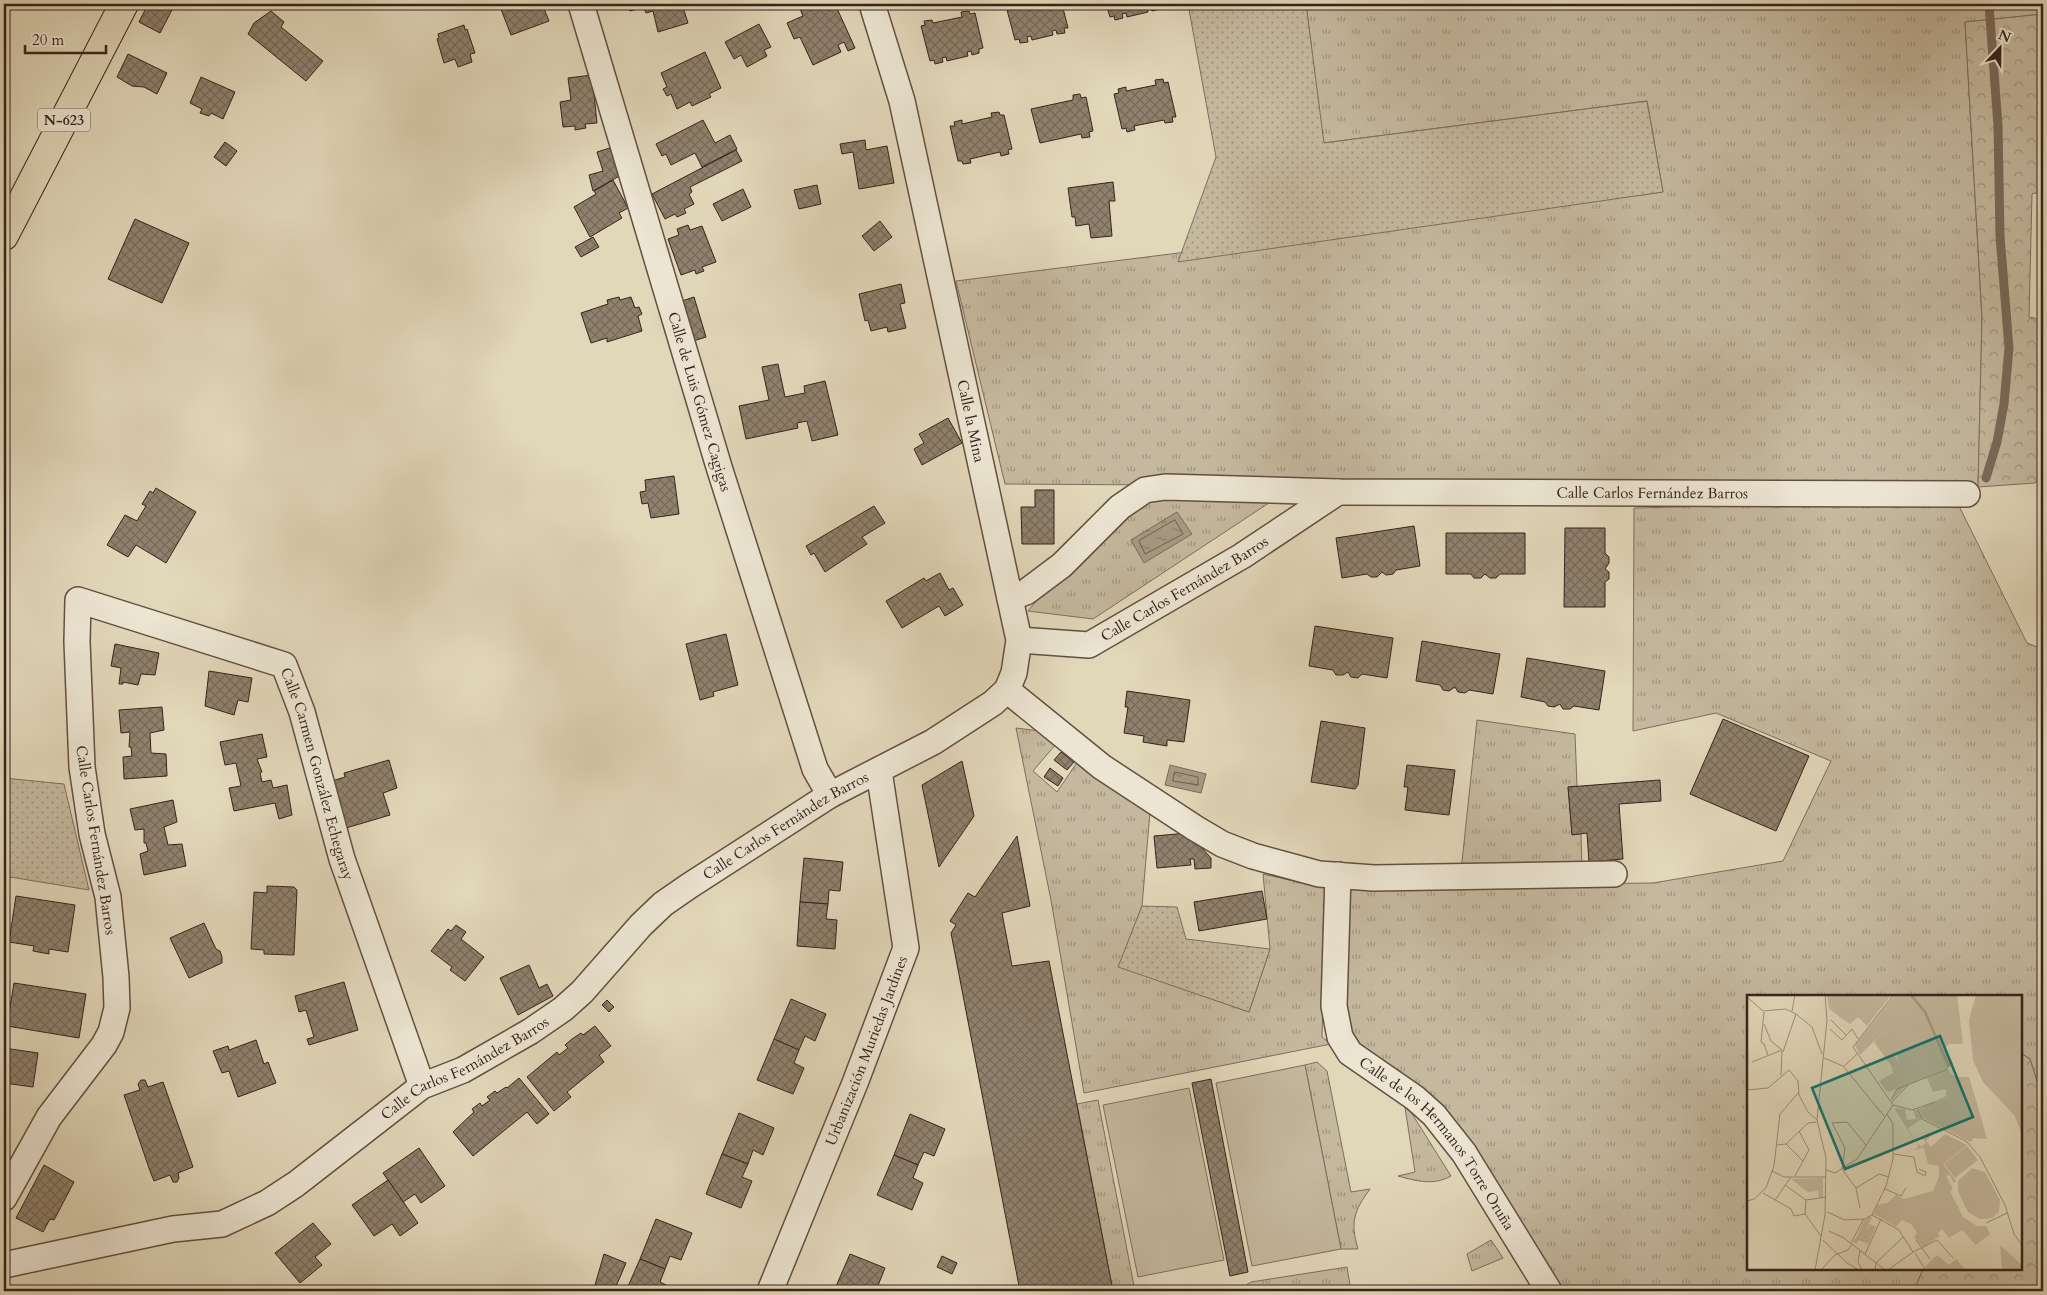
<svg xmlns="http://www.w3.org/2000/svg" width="2047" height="1295" viewBox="0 0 2047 1295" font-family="Cardo,serif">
<defs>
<pattern id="grass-tufts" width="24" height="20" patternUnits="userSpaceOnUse" patternTransform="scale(1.25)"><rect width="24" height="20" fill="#c4b89e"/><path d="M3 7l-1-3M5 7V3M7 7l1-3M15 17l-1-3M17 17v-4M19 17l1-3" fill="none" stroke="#a09580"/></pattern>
<pattern id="forest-crowns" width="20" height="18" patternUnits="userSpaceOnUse" patternTransform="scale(1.25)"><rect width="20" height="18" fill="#c4b89e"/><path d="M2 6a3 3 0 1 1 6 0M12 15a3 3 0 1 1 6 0" fill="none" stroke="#a09580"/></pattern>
<pattern id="park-dots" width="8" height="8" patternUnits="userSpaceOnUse" patternTransform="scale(1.25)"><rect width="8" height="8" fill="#c4b89e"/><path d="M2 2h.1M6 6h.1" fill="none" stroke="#a09580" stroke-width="1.8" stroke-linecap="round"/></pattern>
<pattern id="water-ripples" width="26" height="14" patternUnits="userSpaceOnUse" patternTransform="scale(1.25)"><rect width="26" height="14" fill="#a79a83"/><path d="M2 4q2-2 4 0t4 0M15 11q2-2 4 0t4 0" fill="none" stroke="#897d6a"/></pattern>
<pattern id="building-cross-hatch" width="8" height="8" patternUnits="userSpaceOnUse" patternTransform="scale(1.25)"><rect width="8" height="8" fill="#8f816d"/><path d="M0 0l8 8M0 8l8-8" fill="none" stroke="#766959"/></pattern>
</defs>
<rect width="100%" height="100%" fill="#e1d7b9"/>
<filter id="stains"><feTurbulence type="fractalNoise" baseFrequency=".004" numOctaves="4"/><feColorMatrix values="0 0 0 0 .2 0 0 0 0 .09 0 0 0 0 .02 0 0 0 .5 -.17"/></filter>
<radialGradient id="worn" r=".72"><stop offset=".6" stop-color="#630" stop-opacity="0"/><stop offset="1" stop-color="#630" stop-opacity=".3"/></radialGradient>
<g fill="url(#grass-tufts)" stroke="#7e6e5c">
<polygon points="1306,4 2043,4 2043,14 1965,22 1982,318 1978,487 1634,488 1005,484 956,281 1663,192 1647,101 1323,143"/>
<polygon points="1178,493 1281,495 1093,619 1028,611 1037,600 1107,534 1150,501"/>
<polygon points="1956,500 2027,643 2043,649 2043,1100 2030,1059 2021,1053 2021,996 1748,996 1748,1269 1923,1269 1914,1291 1564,1291 1461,1131 1366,1055 1349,1034 1340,990 1344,891 1356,886 1653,883 1783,861 1831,761 1716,713 1633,731 1634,508"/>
<polygon points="1477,720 1575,734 1577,786 1568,787 1572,834 1581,834 1582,868 1461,871"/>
<polygon points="1016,728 1040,731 1056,744 1033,771 1057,792 1078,761 1150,812 1142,906 1119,966 1249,1012 1270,949 1263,874 1326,888 1322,1037 1331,1044 1084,1093 1051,900"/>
<path d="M1317 1062 1327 1071 1351 1192 1370 1189C1354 1211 1350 1222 1358 1249H1341L1305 1065Z"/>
<polygon points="1098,1100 1135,1291 1113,1291 1077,1104"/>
<path d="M1404 1101 1451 1176C1433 1186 1417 1181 1398 1176L1415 1172Z"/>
<polygon points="1491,1240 1503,1258 1472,1271 1467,1254"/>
<polygon points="1347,1267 1351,1291 1237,1291 1251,1282"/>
</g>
<g fill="url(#forest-crowns)" stroke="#7e6e5c">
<polygon points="2043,14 2043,191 2032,194 2029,317 2043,320 2043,472 2035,483 1978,487 1982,317 1965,22"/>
<polygon points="2021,1053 2030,1059 2043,1100 2043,1291 1914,1291 1923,1269 2021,1269"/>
</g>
<g fill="url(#park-dots)" stroke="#7e6e5c">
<polygon points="1188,4 1306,4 1324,143 1647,101 1663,192 1178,262 1216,157"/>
<polygon points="4,778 64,784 89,890 4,876"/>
<polygon points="1142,906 1177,907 1186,939 1270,949 1249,1012 1118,967"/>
</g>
<g fill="#c4b89e" stroke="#7e6e5c">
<polygon points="1305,1065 1341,1249 1252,1266 1216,1083"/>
<polygon points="1189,1088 1224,1260 1138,1277 1103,1105"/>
</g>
<g fill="url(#water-ripples)" stroke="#7a6a59">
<polygon points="1177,512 1192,534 1144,563 1131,540"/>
<polygon points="1170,765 1206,774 1201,793 1165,785"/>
</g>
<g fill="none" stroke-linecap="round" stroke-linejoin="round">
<g stroke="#6f5e4f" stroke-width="1">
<polygon points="1175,520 1183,534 1145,554 1139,541"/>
<polygon points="1175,772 1198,777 1198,785 1173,781"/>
</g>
<polyline stroke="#7a6a59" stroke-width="9" points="1986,478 1997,442 2004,404 2009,348 2000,236 1998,126 1989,4"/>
</g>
<g fill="url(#building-cross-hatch)" stroke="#37231b">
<polygon points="148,4 170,4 174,6 160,33 139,22"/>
<polygon points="499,4 542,4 549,21 511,35"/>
<polygon points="628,4 682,4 688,23 658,32 653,11 646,13 644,7 630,11"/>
<polygon points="798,4 835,4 855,48 848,51 844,42 838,45 841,52 813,65 800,37 794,39 787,23 803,16"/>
<polygon points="1010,4 1062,4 1068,28 1064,28 1065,33 1057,34 1056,30 1052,31 1053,35 1032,40 1031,36 1027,37 1028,42 1020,43 1019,39 1015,40 1006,6"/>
<polygon points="1106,4 1163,4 1159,5 1160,9 1152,11 1150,7 1147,8 1148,12 1127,17 1126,13 1122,14 1123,18 1115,20 1114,16 1110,17"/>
<polygon points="271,11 284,22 281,27 323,61 306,81 248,34 254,23"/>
<polygon points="969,11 970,14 975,13 983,48 979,49 979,53 972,55 971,51 967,52 968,56 947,61 946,57 942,58 943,62 935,64 934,60 930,61 921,26 925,25 924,21 932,20 933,23 962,17 961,12"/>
<polygon points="759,24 771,47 764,50 767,56 747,67 741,55 734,59 725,42"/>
<polygon points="464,25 465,30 467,29 475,53 470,54 472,62 458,67 455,59 444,63 437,39 439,38 438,34"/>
<polygon points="705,52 721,88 709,94 711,97 692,106 690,102 677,109 671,94 667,96 663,89 667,87 661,73"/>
<polygon points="128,54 167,73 157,94 144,87 132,86 117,77"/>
<polygon points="592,75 597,123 585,124 586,128 575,130 575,126 563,127 560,102 571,100 568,78"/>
<polygon points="201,77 235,92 223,119 211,113 209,116 200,113 202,109 190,103"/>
<polygon points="1163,79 1164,83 1168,82 1176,117 1172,117 1173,122 1165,123 1164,120 1134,126 1135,130 1127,132 1126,128 1122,129 1114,94 1119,93 1118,89 1126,87 1126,91 1156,85 1155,80"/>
<polygon points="1080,94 1081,98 1086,97 1093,131 1089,132 1090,137 1082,138 1081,134 1040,143 1031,109 1073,100 1073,95"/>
<polygon points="999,112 1000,115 1004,115 1012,149 1008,150 1009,154 1001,156 1000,152 970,159 971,163 963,164 962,161 958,161 950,126 955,126 954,122 962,120 962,124 992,117 991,113"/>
<polygon points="703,120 715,143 730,135 737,149 702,167 695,153 671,165 666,154 662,156 656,144"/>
<polygon points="865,140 866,150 887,146 894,183 859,189 853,152 842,154 840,144"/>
<polygon points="225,142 237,151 226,166 214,157"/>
<polygon points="613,147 621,175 593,191 589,175 603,171 597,152"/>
<polygon points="736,150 742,161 690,187 692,192 689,194 694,204 684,209 686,213 677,217 675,214 665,219 652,194"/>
<polygon points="613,180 628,208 619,213 622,218 590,237 574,207 596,194 594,191"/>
<polygon points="1113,182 1115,201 1109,201 1112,236 1091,238 1089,224 1076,226 1075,217 1072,217 1068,188"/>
<polygon points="817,185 821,204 799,209 794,190"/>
<polygon points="743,189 751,207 722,221 713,204"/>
<polygon points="135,219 189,243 162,303 108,279"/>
<polygon points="880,221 892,237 874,251 862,236"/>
<polygon points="688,225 690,230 702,226 716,262 702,267 704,271 696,274 695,270 681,275 668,239 679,235 677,229"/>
<polygon points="593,237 599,247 581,257 575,247"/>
<polygon points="901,284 905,303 900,304 906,328 888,332 887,327 871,331 868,320 865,321 859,294"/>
<polygon points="619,297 620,300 631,297 635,308 639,307 642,314 638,316 642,331 607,342 607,338 591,343 581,313 608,304 607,300"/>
<polygon points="694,297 706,337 690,342 679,302"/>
<polygon points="778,364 785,397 805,393 804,386 825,381 838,435 812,441 807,421 797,423 798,428 746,439 739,406 769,400 762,367"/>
<polygon points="948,418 962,443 922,465 914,449 924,443 919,434"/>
<polygon points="674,476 679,514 651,518 648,503 642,504 640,492 646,491 645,480"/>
<polygon points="156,488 196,512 166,563 136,545 128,557 107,545 125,515 137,521 146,506 142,504 150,491 153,493"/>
<polygon points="1035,490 1054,490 1054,544 1022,544 1021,507 1035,507"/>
<polygon points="874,506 885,523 862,537 867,544 825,572 814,553 811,555 806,546"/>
<polygon points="1414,526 1420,566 1396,570 1393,574 1386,575 1382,572 1377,577 1371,577 1367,574 1342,578 1336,538"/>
<polygon points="1565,528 1605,528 1605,553 1609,557 1609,563 1605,569 1609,572 1609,579 1605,582 1605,607 1564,607"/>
<polygon points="1446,533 1525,533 1525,574 1500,574 1496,578 1490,578 1485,574 1481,578 1474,578 1471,574 1446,574"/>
<polygon points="940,573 949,590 953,588 963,605 945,616 939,606 902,628 886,601 924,578 926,581"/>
<polygon points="1315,626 1393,638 1387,678 1362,674 1358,678 1351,677 1348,672 1343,675 1336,675 1333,670 1309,666"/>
<polygon points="726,634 738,685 713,692 714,696 700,700 686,644"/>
<polygon points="1422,641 1500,654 1493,694 1469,690 1465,693 1458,692 1455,687 1449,691 1443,690 1440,685 1416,681"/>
<polygon points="115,644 159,653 155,675 141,674 138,685 123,682 123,684 119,684 121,668 111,666"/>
<polygon points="1527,658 1605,671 1599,710 1574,706 1570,709 1563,709 1560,704 1554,707 1548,706 1545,702 1521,697"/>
<polygon points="209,671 252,678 248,702 238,700 234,715 205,706"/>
<polygon points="1127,691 1190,700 1184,742 1167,740 1167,746 1143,742 1144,736 1124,733 1128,707 1125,707"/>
<polygon points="162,707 164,730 150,733 151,753 166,754 167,776 124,779 123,757 132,756 131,747 129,747 130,732 121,733 119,710"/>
<polygon points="1723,719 1809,756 1776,831 1690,794"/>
<polygon points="1321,721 1365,728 1358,785 1355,789 1311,782"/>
<polygon points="262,734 267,757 257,759 262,772 260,773 262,782 271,780 273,788 287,785 292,815 279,819 275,803 234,811 229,788 241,786 236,763 225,765 220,742"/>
<polygon points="1061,752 1074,762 1067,770 1054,760"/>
<polygon points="389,760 397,788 383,793 390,815 346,828 332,781 345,777 344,773"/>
<polygon points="962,761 974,816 939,867 922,785"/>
<polygon points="1407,765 1455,770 1449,815 1405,810 1408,787 1404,787"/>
<polygon points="1050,768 1063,778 1058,786 1044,777"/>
<polygon points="1660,780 1661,801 1619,804 1623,859 1589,862 1587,833 1572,835 1568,787"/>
<polygon points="173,800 177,822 164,827 168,845 182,844 186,866 144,875 140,854 148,851 146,843 144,843 144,829 135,830 130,809"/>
<polygon points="1188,833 1211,858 1211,868 1195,869 1194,859 1190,859 1191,865 1157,868 1154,836"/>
<polygon points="1017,836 1030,906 1002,913 1012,966 1049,961 1113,1291 1020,1291 951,933 956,925 950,921 968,893 975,897"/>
<polygon points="804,858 843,862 840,891 829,890 828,904 800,902"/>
<polygon points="267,886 294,887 297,890 294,955 264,954 264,950 251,949 254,892 267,893"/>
<polygon points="1262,891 1267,919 1199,931 1194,902"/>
<polygon points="16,896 75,905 68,952 49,949 49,954 33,951 34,946 9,942"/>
<polygon points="800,902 828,904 826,919 837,920 835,949 797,946"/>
<polygon points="204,923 216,949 220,951 222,957 222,963 189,978 170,938"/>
<polygon points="456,925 466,932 461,939 484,957 465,981 450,970 452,967 431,951 448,929 451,931"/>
<polygon points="529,965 539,988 547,984 553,996 518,1015 500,978"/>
<polygon points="344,982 358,1030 309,1045 307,1039 314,1037 306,1010 299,1012 295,996"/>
<polygon points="14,983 86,994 79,1038 7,1026"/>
<polygon points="791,999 826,1014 815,1041 805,1036 799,1050 774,1039"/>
<polygon points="607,1000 614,1007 609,1012 602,1005"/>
<polygon points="595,1026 611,1046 599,1055 604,1062 567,1092 571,1097 554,1111 527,1077 557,1052 559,1055 568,1048 565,1045 572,1039 581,1033 583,1035"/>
<polygon points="774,1039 799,1050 794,1063 804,1068 793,1094 757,1080"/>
<polygon points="256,1040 264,1064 268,1062 276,1083 238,1097 229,1071 222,1073 213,1051 228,1046 229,1050"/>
<polygon points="4,1048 38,1053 33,1087 4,1083"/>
<polygon points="519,1078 549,1114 537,1124 527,1112 473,1156 453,1132 474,1112 472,1109 480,1103 482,1106 490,1100 487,1097 495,1091 497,1093 506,1087 507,1088"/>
<polygon points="1211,1079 1248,1272 1230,1276 1192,1083"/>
<polygon points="141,1080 145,1080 148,1087 163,1082 193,1167 178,1173 179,1178 177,1182 173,1182 170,1175 154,1181 150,1171 124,1095 140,1090 138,1084"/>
<polygon points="739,1113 774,1128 763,1155 753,1150 748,1164 722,1154"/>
<polygon points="910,1114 945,1129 934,1156 924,1152 918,1165 894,1155"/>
<polygon points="419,1148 445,1186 421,1203 415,1194 403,1202 383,1173"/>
<polygon points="722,1154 748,1164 742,1177 752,1181 741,1208 706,1194"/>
<polygon points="894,1155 918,1165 913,1178 923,1183 912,1210 877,1195"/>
<polygon points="44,1165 74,1182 54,1220 50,1219 43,1232 16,1218"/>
<polygon points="388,1180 418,1223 400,1236 392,1224 374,1236 352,1205"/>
<polygon points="656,1219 692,1233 681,1260 670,1256 665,1269 640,1259"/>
<polygon points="313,1223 331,1244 315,1257 322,1265 300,1283 275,1253"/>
<polygon points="604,1254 626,1263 614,1291 595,1285"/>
<polygon points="850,1254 885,1268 877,1288 884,1291 834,1291"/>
<polygon points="942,1256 957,1263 952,1274 937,1267"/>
<polygon points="640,1259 665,1269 660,1282 670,1287 668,1291 626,1291"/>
</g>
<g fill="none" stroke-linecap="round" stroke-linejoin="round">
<defs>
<g id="street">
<path id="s1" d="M581 4 719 467 815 769 830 795"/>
<path id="s2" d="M1010 598 1026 592 1062 565 1120 507 1145 490 1165 487 1338 492 1967 494"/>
<path id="s3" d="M1019 640 1089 645 1242 556 1338 492"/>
<polyline points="1007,690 1102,767 1195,828 1222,844 1253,856 1319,874 1374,878 1614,874"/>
<path id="s4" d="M1338 875 1334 1006 1340 1037 1350 1053 1415 1098 1434 1115 1464 1153 1549 1291"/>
<path id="s5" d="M4 1198 49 1117 104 1045 111 1032 117 1008 116 977 108 897 92 834 82 767 77 642 78 600 284 665 302 712 342 859 422 1086"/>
<path id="s6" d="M4 1265 173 1229 222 1224 267 1203 296 1184 422 1086 463 1070 531 1031 563 1009 582 992 641 925 663 904 689 886 830 795 933 742 993 703 1007 690 1014 673 1019 640 902 101 872 4"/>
<path id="s7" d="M770 1291 855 1083 906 948 879 771"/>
</g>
<polyline id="highway" points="4,236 124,4"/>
</defs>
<use href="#street" stroke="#625042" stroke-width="28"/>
<use href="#highway" stroke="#37231b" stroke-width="30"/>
<use href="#street" stroke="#ece5d2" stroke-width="25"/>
<use href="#highway" stroke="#e1d7b9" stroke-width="28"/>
</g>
<g text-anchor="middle" stroke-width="4" stroke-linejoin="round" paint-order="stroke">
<rect fill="#ece5d2" stroke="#6d5d52" stroke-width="1" x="38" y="108.5" width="52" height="23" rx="4"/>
<g font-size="14" font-weight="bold" fill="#37231b">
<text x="64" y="125">N-623</text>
</g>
<g font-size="15" fill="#37231b" stroke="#ece5d2">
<text dy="5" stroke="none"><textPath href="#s1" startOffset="415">Calle de Luis Gómez Cagigas</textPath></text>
<text transform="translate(971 421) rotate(78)" y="5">Calle la Mina</text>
<text dy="5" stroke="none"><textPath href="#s2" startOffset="682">Calle Carlos Fernández Barros</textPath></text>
<text dy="5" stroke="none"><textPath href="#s3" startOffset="181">Calle Carlos Fernández Barros</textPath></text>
<text dy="5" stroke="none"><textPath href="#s5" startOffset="964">Calle Carmen González Echegaray</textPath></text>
<text dy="5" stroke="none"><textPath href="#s6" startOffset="918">Calle Carlos Fernández Barros</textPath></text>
<text transform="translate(96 840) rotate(81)" y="5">Calle Carlos Fernández Barros</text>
<text dy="5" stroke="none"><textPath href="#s7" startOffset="259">Urbanización Muriedas Jardines</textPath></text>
<text dy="5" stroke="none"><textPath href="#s6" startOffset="512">Calle Carlos Fernández Barros</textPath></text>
<text dy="5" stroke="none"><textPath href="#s4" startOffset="309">Calle de los Hermanos Torre Oruña</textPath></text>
</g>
</g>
<g transform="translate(1747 995)">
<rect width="275" height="275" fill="#e1d7b9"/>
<path d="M80 0H144L120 31 111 22 103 29 82 14ZM147 0H160L178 22 184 21 178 0H210L216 49H202L203 42 189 44 201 73 158 91 145 105 151 94 140 97 132 86 174 63 171 58 152 68 143 37 146 28 113 60 108 50ZM200 74 208 82H222L231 112 225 114 219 108 218 144 176 123 172 114 199 101V94L186 97 180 83ZM147 113 158 114 160 125 169 124 166 115H171L175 124 161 133 168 146ZM182 138 185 139 179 146 184 152 198 139 220 150 196 169 209 186 207 188 203 180 199 181 206 194 203 196 216 222 230 231H239L243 239 229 250 215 235 202 243 195 234 191 238 193 241 176 252 167 242 170 238 164 229 155 225 149 232 127 219 130 210 140 208 149 200 157 204 186 196 192 182V171L181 169 177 153 166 155 171 152 170 147 174 152 179 148 175 143ZM122 222H125L120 233 123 235 118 245 110 241 116 227ZM253 250 275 270V275H255ZM190 260 202 270 209 264 218 274 180 275 178 272Z" fill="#c4b89e"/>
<path d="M160 0H178L184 21 179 24ZM198 39 203 42 202 49 197 54 206 68 201 73 189 44ZM217 107 225 114 231 112 240 144 227 143 223 147 218 144Z" fill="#c4b89e"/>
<path d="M229 0H275V139L267 120 236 87 226 65 222 25Z" fill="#c4b89e"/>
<path d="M146 28 149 31 143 37 149 45 150 57 147 60 152 68 171 57 174 63 146 79 145 72 127 47ZM76 183V202H72L71 196 61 197 44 184ZM122 229 129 232 121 249 112 245 109 249 106 247 110 241 118 245Z" fill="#c4b89e"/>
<path d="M220 151 231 165 208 183 197 169ZM225 173 238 177 253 205 252 217 245 223 233 224 221 217 211 196V186Z" fill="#c4b89e"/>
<path fill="none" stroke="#a79a83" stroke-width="2.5" d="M164 0 178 17 202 72"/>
<path fill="none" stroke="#9d8f7a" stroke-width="1" d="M0 2 16 16 39 14 49 19 65 32 75 59M45 16 48 0M17 17 14 47 17 49 21 60M84 25 99 40M83 34 95 45 105 34 111 44M36 57 49 19M77 63 96 71 137 121M5 67 35 55 24 46 17 29M97 71 110 59M34 80 35 56M0 95 21 93 42 75 51 86 52 100 61 117 70 125M144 105 150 94 201 74M145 107 161 90M146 110 106 52 146 0M146 110 165 115 188 107M171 114 175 124 219 146 233 162 258 210 267 239 275 250M140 119 146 129V164L139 191 125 220 152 235 166 257 190 245 206 263M39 149 56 166M29 150 39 149 61 128 69 127M146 159 167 162 170 177 178 181 179 177 172 174M79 175 88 178 110 164 146 110M25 176 37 182H78M48 181 62 155 52 136M38 190 59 205M109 193 132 179 142 182M138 194 154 201 159 193M16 198 44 214 47 221 58 219M28 205 44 182M0 206 7 204 19 193 27 171 33 119 52 97M113 213 109 193 95 174 98 153 85 128 100 127 119 150M80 217 98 225 117 224M58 219 59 205 79 202M58 219 74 241M239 228 260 218M82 236 97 243 138 275M76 245 100 268 112 275M169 245 183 264M104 248 116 225 125 220M113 255 111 267 115 275M168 258 178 274M118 259 134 224M68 275 78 220 79 163 70 125 80 25 78 0M74 275 88 260 101 255 105 249M128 275 129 268 156 242M141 275 166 257"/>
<path fill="#0f766e" fill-opacity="0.15" stroke="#0f766e" stroke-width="2.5" d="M193 41 226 122 98 174 65 93Z"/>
<rect width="275" height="275" fill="none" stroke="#37231b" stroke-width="2.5"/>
</g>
<rect width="2047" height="1295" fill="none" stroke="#e1d7b9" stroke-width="20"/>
<rect x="5" y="5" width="2037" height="1285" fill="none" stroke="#37231b" stroke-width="2.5"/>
<rect x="10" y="10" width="2027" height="1275" fill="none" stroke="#37231b"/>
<g transform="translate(2000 48) rotate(22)" stroke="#ece5d2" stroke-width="4" paint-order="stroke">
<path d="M0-4L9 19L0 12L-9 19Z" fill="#37231b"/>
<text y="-8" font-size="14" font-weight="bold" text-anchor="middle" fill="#37231b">N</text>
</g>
<path d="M25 45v8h81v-8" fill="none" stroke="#37231b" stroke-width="2.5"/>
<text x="32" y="45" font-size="15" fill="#37231b" stroke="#ece5d2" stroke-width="4" paint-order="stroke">20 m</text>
<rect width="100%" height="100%" filter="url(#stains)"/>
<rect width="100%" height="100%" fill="url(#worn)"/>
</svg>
